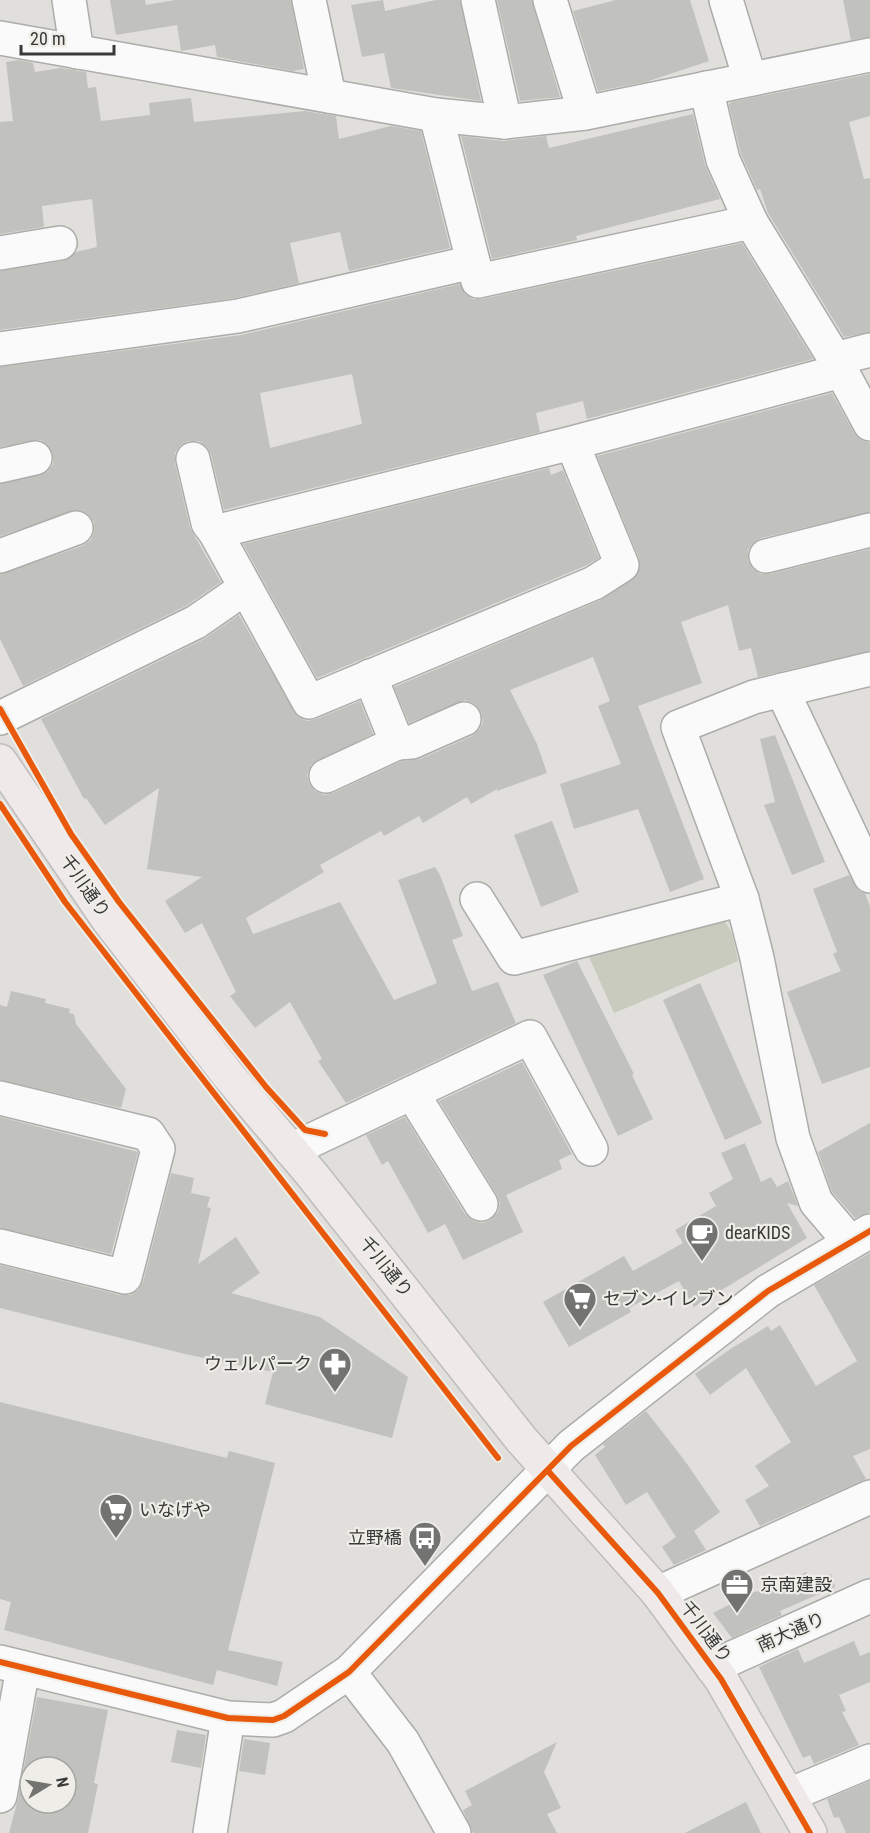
<svg xmlns="http://www.w3.org/2000/svg" width="870" height="1833" viewBox="0 0 870 1833" font-family="'Roboto Condensed','Noto Sans JP',sans-serif">
<rect width="100%" height="100%" fill="#e0dfdc"/>
<path fill="#c8cbbd" d="M717 917C734 925 734 944 738 961L614 1013 586 950Z"/>
<g fill="#c1c1be" fill-rule="evenodd">
<polygon points="110,0 145,0 146,5 175,0 291,0 304,69 293,71 217,57 215,45 181,51 177,25 116,35"/>
<polygon points="383,0 385,11 436,0 460,0 481,101 391,88 384,53 362,57 351,5"/>
<polygon points="497,0 532,0 560,97 520,101"/>
<polygon points="616,0 690,0 709,61 646,82 598,91 573,11"/>
<polygon points="843,0 870,0 870,37 851,40"/>
<polygon points="19,60 33,63 35,72 61,68 86,72 88,88 96,87 101,121 150,115 149,103 191,98 194,122 305,111 336,116 339,139 391,126 421,131 450,248 349,271 340,232 290,243 299,283 235,298 0,330 0,271 63,261 76,252 97,247 92,199 42,206 44,227 0,234 0,122 13,121 6,62"/>
<polygon points="870,74 870,116 849,122 864,179 870,178 870,332 844,337 768,213 760,189 757,190 741,154 729,105 731,102"/>
<polygon points="693,114 705,165 720,199 576,236 577,240 492,259 461,136 503,141 546,136 549,148"/>
<path d="M742 243 813 359 587 419 583 401 536 413 540 432 224 510 211 454 207 447 199 441H188L180 446 175 453V463L190 528 221 582 186 606 23 686 0 639V574L82 546 91 540 94 531V522L88 514 79 510 0 536V484L47 472 53 464V454L49 446 40 440 0 447V367L241 335 460 284 465 294 473 299H482ZM352 374 362 424 270 448 260 393Z"/>
<polygon points="832,393 854,433 861,440 870,443 870,512 761,538 753,543 748,550 748,560 753,569 760,574 770,574 870,549 870,651 758,677 751,648 739,651 728,605 681,622 702,683 638,706 704,879 670,892 638,809 574,829 560,784 621,764 598,706 610,701 593,657 510,690 537,744 547,773 497,791 497,789 471,804 467,797 423,823 419,816 384,836 381,831 320,865 324,872 246,918 253,934 340,902 394,1000 437,983 398,880 435,867 440,875 463,936 452,940 472,991 498,982 516,1023 346,1103 318,1061 322,1059 290,1002 255,1028 230,996 236,992 202,923 185,933 165,901 202,877 147,869 159,788 105,825 86,798 84,799 41,719 204,639 239,615 298,717 307,721 316,719 360,701 373,734 311,765 307,775 309,783 315,791 324,795 333,793 402,761 420,759 472,736 479,730 483,722 481,712 475,704 465,700 409,723 394,687 601,600 638,574 639,558 597,456"/>
<polygon points="549,468 551,475 563,470 599,558 585,566 317,678 243,544"/>
<polygon points="775,735 825,862 792,875 764,805 775,802 760,739"/>
<polygon points="552,821 579,892 541,907 514,835"/>
<polygon points="849,875 859,891 865,893 870,907 870,1067 822,1084 787,992 841,971 833,954 837,952 813,889"/>
<polygon points="577,961 634,1074 632,1075 653,1119 618,1136 543,975"/>
<polygon points="700,983 762,1123 725,1140 663,1000"/>
<polygon points="11,991 46,999 45,1003 70,1009 69,1013 74,1014 76,1024 126,1089 121,1108 0,1080 0,1005 7,1007"/>
<polygon points="522,1062 572,1154 559,1160 562,1169 506,1195 523,1232 463,1260 445,1224 428,1233 388,1161 382,1165 366,1135 405,1117 465,1214 473,1221 482,1223 490,1220 498,1212 500,1203 497,1195 439,1101"/>
<polygon points="0,1117 138,1152 111,1254 0,1228"/>
<polygon points="870,1123 870,1212 855,1218 832,1192 818,1152"/>
<polygon points="745,1143 761,1182 771,1177 777,1187 788,1181 798,1206 787,1203 807,1238 694,1307 679,1281 629,1308 631,1312 569,1347 543,1302 624,1256 633,1271 683,1243 675,1230 716,1206 709,1193 733,1179 721,1153"/>
<polygon points="171,1173 194,1178 191,1193 210,1197 207,1207 211,1208 198,1264 236,1237 260,1273 231,1293 320,1317 408,1377 392,1438 265,1404 273,1372 185,1354 0,1308 0,1265 120,1295 130,1295 138,1290 143,1282"/>
<polygon points="870,1253 870,1449 853,1456 866,1479 760,1526 745,1500 769,1486 755,1466 791,1442 746,1368 710,1395 695,1374 729,1350 768,1326 771,1331 780,1325 816,1386 857,1361 814,1285"/>
<polygon points="0,1402 227,1458 229,1451 275,1463 228,1650 283,1662 277,1686 217,1670 213,1685 4,1630 11,1602 0,1599"/>
<polygon points="646,1411 685,1461 720,1512 694,1531 706,1550 674,1565 662,1547 676,1537 647,1492 626,1505 595,1455 605,1447 603,1444"/>
<polygon points="806,1572 810,1579 831,1574 835,1587 780,1611 782,1615 732,1638 713,1613 754,1592 775,1588"/>
<polygon points="854,1641 860,1656 870,1652 870,1682 839,1695 846,1711 842,1712 859,1745 814,1764 810,1755 803,1758 759,1667 798,1649 804,1663"/>
<path d="M37 1697 108 1710 94 1783 98 1784 88 1833H9L18 1799ZM30 1767H66V1803H30Z"/>
<polygon points="177,1730 206,1735 201,1768 171,1762"/>
<polygon points="244,1739 270,1743 265,1775 239,1771"/>
<polygon points="557,1742 544,1772 561,1808 547,1814 557,1833 473,1833 463,1810 472,1805 465,1791"/>
<polygon points="870,1781 870,1833 846,1833 839,1817 834,1818 827,1799"/>
<polygon points="746,1802 761,1833 685,1833"/>
</g>
<g fill="none" stroke-linecap="round" stroke-linejoin="round">
<defs>
<g id="minor">
<polyline points="69,0 77,52"/>
<polyline points="309,0 329,96"/>
<polyline points="478,0 505,122"/>
<polyline points="550,0 585,113"/>
<polyline points="726,0 750,79"/>
<polyline points="0,38 436,115 505,122 585,113 870,55"/>
<polyline points="706,88 723,160 751,222 835,359 870,424"/>
<polyline points="436,115 478,281 751,222"/>
<polyline points="0,253 60,243"/>
<polyline points="0,349 238,316 473,262"/>
<polyline points="835,359 870,350"/>
<polyline points="572,443 622,565 594,583 309,702 215,532 572,443 841,371"/>
<polyline points="193,459 208,523 215,532"/>
<polyline points="0,466 35,458"/>
<polyline points="0,556 76,528"/>
<polyline points="766,556 870,530"/>
<polyline points="370,676 397,743 412,742 464,719"/>
<polyline points="782,690 870,876"/>
<polyline points="0,718 196,622 245,588"/>
<polyline points="326,776 397,743"/>
<polyline points="477,899 514,958 742,899"/>
<polyline points="412,1093 481,1204"/>
<polyline points="0,1098 148,1134 158,1149 125,1277 0,1246"/>
<polyline points="291,1150 530,1037 591,1149"/>
<polyline points="850,1242 816,1202 793,1138 757,958 742,899 678,727 754,697 870,669"/>
<polyline points="658,1593 870,1497"/>
<polyline points="0,1662 228,1718 273,1720 284,1716 349,1672 571,1446 768,1291 870,1231"/>
<polyline points="712,1667 870,1596"/>
<polyline points="349,1672 403,1742 454,1833"/>
<polyline points="789,1795 870,1761"/>
<polyline points="0,1796 23,1668"/>
<polyline points="210,1833 228,1718"/>
</g>
<polyline id="major" points="0,761 109,921 228,1075 313,1176 521,1439 658,1593 721,1679 810,1833"/>
</defs>
<use href="#minor" stroke="#acacaa" stroke-width="36"/>
<use href="#major" stroke="#bdbdbb" stroke-width="36"/>
<use href="#minor" stroke="#fafafa" stroke-width="33"/>
<use href="#major" stroke="#f0e9ea" stroke-width="33"/>
<defs>
<g id="cycleway">
<polyline points="0,709 71,834 119,902 266,1087 305,1130 325,1134"/>
<polyline points="0,804 65,902 498,1458"/>
<polyline points="548,1471 658,1593 721,1679 810,1833"/>
<polyline points="0,1662 228,1718 273,1720 284,1716 349,1672 571,1446 768,1291 870,1231"/>
</g>
</defs>
<use href="#cycleway" stroke="#eeede8" stroke-width="10"/>
<use href="#cycleway" stroke="#e8590c" stroke-width="6"/>
</g>
<defs>
<symbol id="cafe-pin" viewBox="-11 -11 22 30"><path d="M0 17L-7.5 6A9.5 9.5 0 1 1 7.5 6Z" fill="#737371" stroke="#eeede8"/><path d="M-5.5-4.5H6V0H3Q3 3.5 0 3.5H-2.5Q-5.5 3.5-5.5 0ZM3-3.2v2h1.7v-2ZM-6 4.5H4V6H-6Z" fill="#fff"/></symbol>
<symbol id="supermarket-pin" viewBox="-11 -11 22 30"><path d="M0 17L-7.5 6A9.5 9.5 0 1 1 7.5 6Z" fill="#737371" stroke="#eeede8"/><path d="M-6-5.5h2.5l.6 2H6L4.5 2H-2.5L-4.4-4H-6ZM-1.5 3.2a1.3 1.3 0 1 0 .1 0ZM3 3.2a1.3 1.3 0 1 0 .1 0Z" fill="#fff"/></symbol>
<symbol id="pharmacy-pin" viewBox="-11 -11 22 30"><path d="M0 17L-7.5 6A9.5 9.5 0 1 1 7.5 6Z" fill="#737371" stroke="#eeede8"/><path d="M-2-6h4v4h4v4h-4v4h-4v-4h-4v-4h4Z" fill="#fff"/></symbol>
<symbol id="bus-pin" viewBox="-11 -11 22 30"><path d="M0 17L-7.5 6A9.5 9.5 0 1 1 7.5 6Z" fill="#737371" stroke="#eeede8"/><path d="M-5-6H5V4H4V6H2V4H-2V6H-4V4H-5ZM-3.5-4V0h7V-4ZM-3.5 1.2v1.5H-2V1.2ZM2 1.2v1.5H3.5V1.2Z" fill="#fff"/></symbol>
<symbol id="office-pin" viewBox="-11 -11 22 30"><path d="M0 17L-7.5 6A9.5 9.5 0 1 1 7.5 6Z" fill="#737371" stroke="#eeede8"/><path d="M-6-3h4V-5.5h4V-3h4V5H-6ZM-1-4.5V-3h2v-1.5ZM-6 0V1H6V0Z" fill="#fff"/></symbol>
</defs>
<g fill-rule="evenodd">
<use href="#cafe-pin" x="683" y="1214" width="38" height="52"/>
<use href="#supermarket-pin" x="561" y="1280" width="38" height="52"/>
<use href="#pharmacy-pin" x="316" y="1345" width="38" height="52"/>
<use href="#supermarket-pin" x="97" y="1491" width="38" height="52"/>
<use href="#bus-pin" x="406" y="1519" width="38" height="52"/>
<use href="#office-pin" x="718" y="1566" width="38" height="52"/>
</g>
<g text-anchor="middle" stroke-width="4.5" stroke-linejoin="round" paint-order="stroke">
<g font-size="18" fill="#393937" stroke="#eeede8">
<text transform="translate(85 886) rotate(55)" y="6">千川通り</text>
<text transform="translate(386 1267) rotate(51)" y="6">千川通り</text>
<text transform="translate(706 1632) rotate(53)" y="6">千川通り</text>
<text transform="translate(791 1632) rotate(-24)" y="6">南大通り</text>
</g>
<g font-size="18" fill="#393937" stroke="#eeede8" text-anchor="start">
<text x="725" y="1239">dearKIDS</text>
<text x="603" y="1305">セブン-イレブン</text>
<text x="312" y="1370" text-anchor="end">ウェルパーク</text>
<text x="139" y="1516">いなげや</text>
<text x="402" y="1544" text-anchor="end">立野橋</text>
<text x="760" y="1591">京南建設</text>
</g>
</g>
<g transform="translate(48 1785) rotate(79)"><circle r="28" fill="#eeede8" stroke="#a6a5a1" stroke-width="1.5"/>
<path d="M0-4.5L10 22L0 15L-10 22Z" fill="#737371"/>
<text y="-9" font-size="16" font-weight="bold" text-anchor="middle" fill="#393937">N</text>
</g>
<path d="M21 45v9h93v-9" fill="none" stroke="#393937" stroke-width="3"/>
<text x="30" y="45" font-size="18" fill="#393937" stroke="#eeede8" stroke-width="4.5" paint-order="stroke">20 m</text>
</svg>
